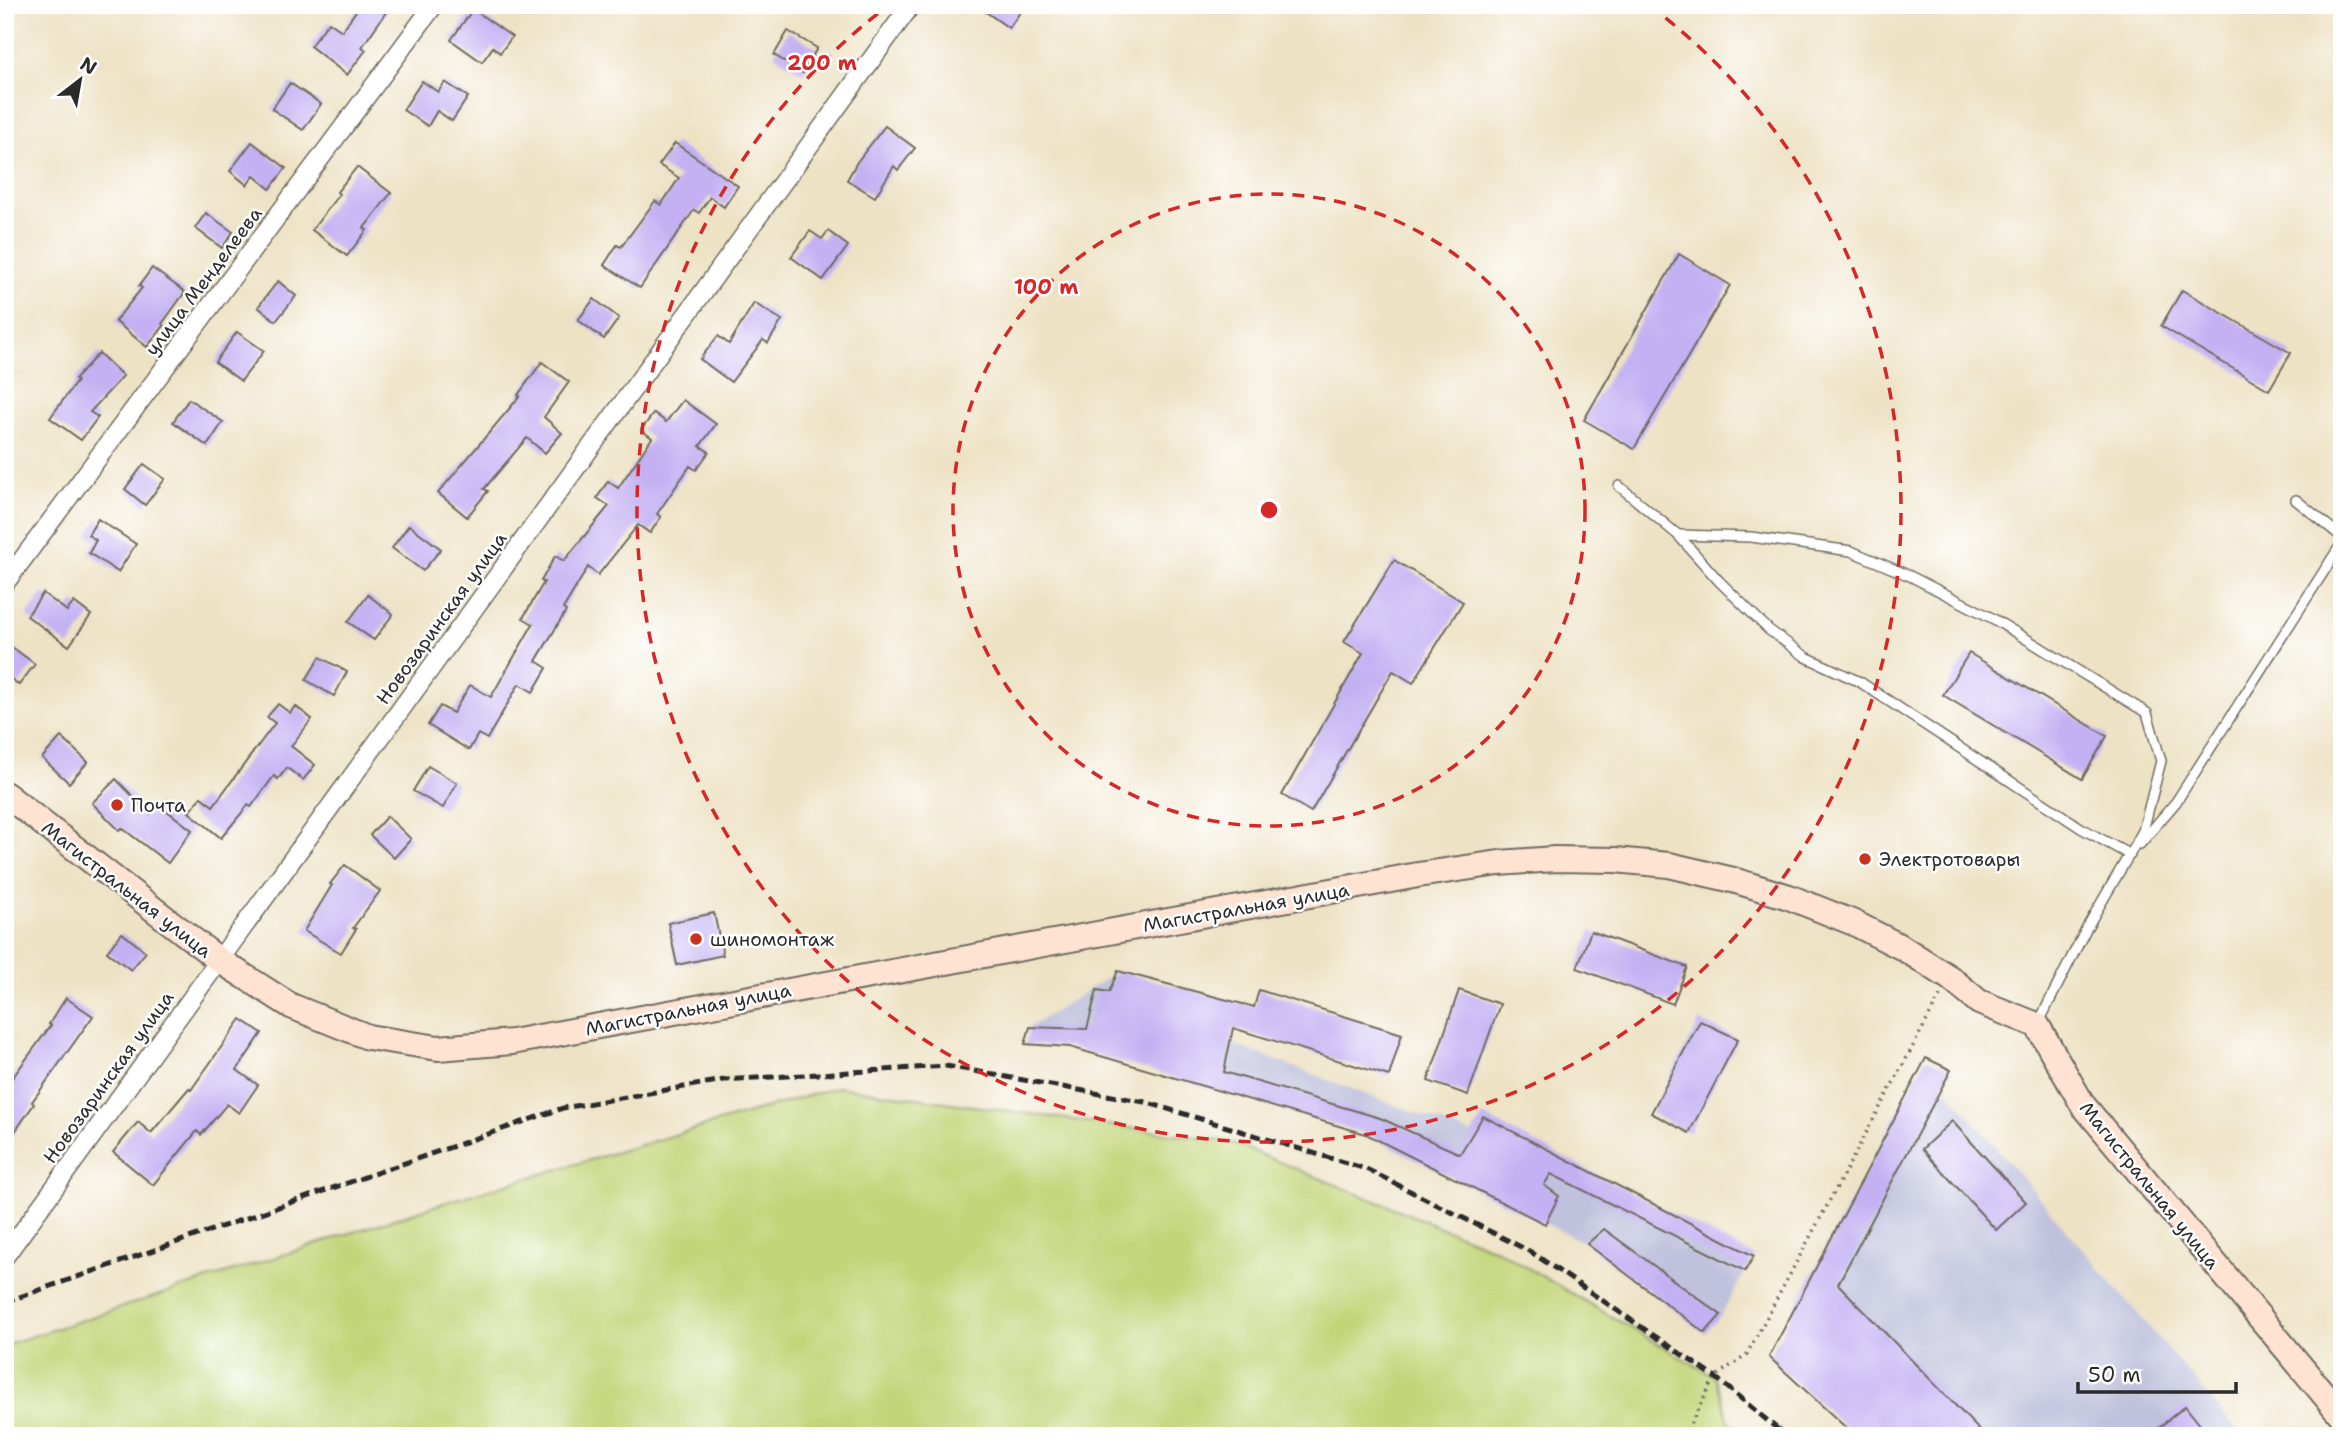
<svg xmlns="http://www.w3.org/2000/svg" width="2347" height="1441" viewBox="0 0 2347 1441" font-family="'Shantell Sans',sans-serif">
<rect width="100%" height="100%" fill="#fff"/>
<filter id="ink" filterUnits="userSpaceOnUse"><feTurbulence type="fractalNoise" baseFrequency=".0143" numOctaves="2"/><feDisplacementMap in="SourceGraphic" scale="14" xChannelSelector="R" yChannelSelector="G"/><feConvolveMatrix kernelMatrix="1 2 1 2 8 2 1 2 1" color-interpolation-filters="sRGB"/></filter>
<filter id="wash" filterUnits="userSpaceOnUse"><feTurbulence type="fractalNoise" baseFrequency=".00686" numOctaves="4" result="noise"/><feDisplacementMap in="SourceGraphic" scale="28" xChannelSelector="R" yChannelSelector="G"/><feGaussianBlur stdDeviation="1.57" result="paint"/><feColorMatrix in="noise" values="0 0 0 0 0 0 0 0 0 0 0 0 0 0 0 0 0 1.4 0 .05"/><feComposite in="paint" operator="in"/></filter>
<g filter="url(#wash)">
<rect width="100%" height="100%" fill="#ede2c4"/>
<g fill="#c0c2dd">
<polygon points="1118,971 1239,1003 1230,1043 1472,1134 1483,1116 1754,1256 1721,1315 1705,1333 1587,1244 1366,1134 1071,1047 1025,1044 1030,1027"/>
<polygon points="1926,1058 1951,1070 1943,1085 2242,1436 1855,1436 1769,1357"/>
</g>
<polygon fill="#c2d579" stroke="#768052" stroke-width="2" points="838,1087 1230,1142 1497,1250 1715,1377 1729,1421 1746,1436 5,1436 5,1345 443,1203"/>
<g id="blocks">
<g fill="#c3b1f3">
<polygon points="360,5 391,5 362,47 366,50 347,75 310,46 329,22 342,31"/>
<polygon points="976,5 1025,5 1009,28"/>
<polygon points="473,9 512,37 500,53 493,47 482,62 451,40"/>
<polygon points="788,31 817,48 803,73 774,55"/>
<polygon points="422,81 438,92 445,82 468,97 452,121 437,111 428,126 403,110"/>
<polygon points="290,83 321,104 303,130 272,109"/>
<polygon points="885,126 915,148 898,170 894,166 875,197 847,180 857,162"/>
<polygon points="252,142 286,168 270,189 254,176 247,185 230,171"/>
<polygon points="675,143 738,186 724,207 710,197 699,213 694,210 640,288 604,265 617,245 621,247 655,201 661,205 679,178 659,165"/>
<polygon points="357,167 391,193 364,228 367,230 347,256 312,230 339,194 337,192"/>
<polygon points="206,213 233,232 222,248 195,228"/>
<polygon points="810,231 822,239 828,231 848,246 823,280 791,257"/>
<polygon points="1679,254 1730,285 1634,449 1584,420"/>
<polygon points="152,268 185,292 162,324 164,326 147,347 115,321 142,288 139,286"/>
<polygon points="278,281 296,296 276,321 258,307"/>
<polygon points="2182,290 2291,353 2269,390 2161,326"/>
<polygon points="594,299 619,318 604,339 578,320"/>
<polygon points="754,303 782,320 768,343 763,340 731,382 700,359 718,336 729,344"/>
<polygon points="237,332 264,351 241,381 215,362"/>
<polygon points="99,353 123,376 90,412 98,417 81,440 50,418 77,381 75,379"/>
<polygon points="542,362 569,382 544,417 562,433 545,453 527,438 484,489 488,491 467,517 438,493 520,396 518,395"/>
<polygon points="189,399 223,422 207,446 173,422"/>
<polygon points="683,400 716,424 700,446 709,452 696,470 690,466 657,514 661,517 650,533 638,525 598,575 588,567 563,609 566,611 536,661 547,668 533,692 519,684 487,739 478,734 469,750 428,725 440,706 453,713 470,685 491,697 533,624 523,618 544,582 541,581 555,556 564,561 609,506 597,498 608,481 618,488 652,438 641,430 654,413 666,422"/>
<polygon points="144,464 165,479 145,505 125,489"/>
<polygon points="98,519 136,544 118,572 89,553 96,540 88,535"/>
<polygon points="409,525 441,549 423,571 392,548"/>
<polygon points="1394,560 1463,602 1413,683 1393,671 1311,812 1282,795 1363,653 1344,642"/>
<polygon points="43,593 67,611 74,602 91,615 69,646 27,616"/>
<polygon points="368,595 393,614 374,640 348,622"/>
<polygon points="5,642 35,664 19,685 5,674"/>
<polygon points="1969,653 2107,736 2082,779 1943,695"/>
<polygon points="320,657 347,672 334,696 306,680"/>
<polygon points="278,704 290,713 295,706 312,719 291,746 315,765 303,780 287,768 278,779 274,776 251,807 248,805 221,838 189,812 201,797 213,806 275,723 267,717"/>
<polygon points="61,737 88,762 69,783 42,758"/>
<polygon points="428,766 457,783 443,808 413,791"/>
<polygon points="116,779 150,814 158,804 192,830 168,863 122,828 119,830 92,803"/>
<polygon points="387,816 411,839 394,858 370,835"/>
<polygon points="345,865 380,891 353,928 356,929 341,953 304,931 332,885 330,884"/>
<polygon points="714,913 723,955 677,965 668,923"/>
<polygon points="1591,931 1687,967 1673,1004 1577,968"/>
<polygon points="122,933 146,952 131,970 107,952"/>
<polygon points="1118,971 1254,1007 1259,990 1402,1034 1389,1076 1233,1028 1224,1072 1380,1118 1460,1154 1483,1116 1754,1256 1745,1271 1551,1174 1544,1185 1559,1196 1545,1224 1366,1134 1070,1047 1025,1044 1030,1027 1087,1029 1097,990 1109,992"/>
<polygon points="1459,990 1500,1004 1468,1095 1428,1081"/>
<polygon points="66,998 93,1016 32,1102 34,1104 5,1146 5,1088 51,1025 49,1024"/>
<polygon points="241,1019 262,1033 237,1070 258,1085 239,1113 227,1104 201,1135 197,1131 153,1185 113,1152 138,1122 151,1133 189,1088 191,1090"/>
<polygon points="1700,1021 1738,1039 1689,1133 1651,1113"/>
<polygon points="1926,1058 1951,1070 1838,1284 1985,1436 1855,1436 1769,1357"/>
<polygon points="1952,1121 2026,1202 1996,1230 1922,1149"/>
<polygon points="1604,1229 1721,1315 1705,1333 1587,1244"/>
<polygon points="2185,1406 2201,1426 2189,1436 2149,1436"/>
</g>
</g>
</g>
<g filter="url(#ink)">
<use href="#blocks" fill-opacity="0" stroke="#6f6b61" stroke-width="2"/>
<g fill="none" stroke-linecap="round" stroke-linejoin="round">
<defs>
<g id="service">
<polyline points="1619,486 1678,535 1719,581 1769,630 1806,657 1860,682 2081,828 2130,855"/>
<polyline points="2296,500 2342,537"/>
<polyline points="1678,535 1751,537 1851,551 1910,576 1992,618 2147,713 2161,761 2143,831 2086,929 2039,1022"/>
<polyline points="2140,844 2176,802 2342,543"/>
</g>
<g id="minor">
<polyline points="5,583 434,5"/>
<polyline points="5,1256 911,5"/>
</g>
<polyline id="secondary" points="5,794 219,960 291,1006 368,1037 438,1048 512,1042 1418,875 1499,863 1555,859 1615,860 1669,865 1733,880 1789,897 1854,923 1903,948 1950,978 1979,1002 2037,1025 2083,1105 2342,1416"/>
</defs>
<use href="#service" stroke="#6f6b61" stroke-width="12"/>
<use href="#minor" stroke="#6f6b61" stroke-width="21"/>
<use href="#secondary" stroke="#6f6b61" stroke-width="28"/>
<polyline stroke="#6f6b61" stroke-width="3.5" stroke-dasharray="2 5" stroke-linecap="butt" points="1684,1436 1715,1377 1747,1354 1940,996"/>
<use href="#service" stroke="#fff" stroke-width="9"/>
<use href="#minor" stroke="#fff" stroke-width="18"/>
<use href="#secondary" stroke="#fee3d2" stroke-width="24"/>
<polyline stroke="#2b2b2b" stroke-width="5" stroke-dasharray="10 5" stroke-linecap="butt" points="5,1302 563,1108 724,1080 946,1066 1145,1102 1366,1169 1531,1252 1715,1377 1786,1436"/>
</g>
</g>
<g fill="none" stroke="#d62828" stroke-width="3.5" stroke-dasharray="12 9">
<circle cx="1269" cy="510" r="316"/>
<path d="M1649 5A632 632 0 1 1 889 5"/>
</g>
<g fill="#c8321e" stroke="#fff" stroke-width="2.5">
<circle cx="117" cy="805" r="7"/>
<circle cx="1865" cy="859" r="7"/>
<circle cx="696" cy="939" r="7"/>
</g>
<g text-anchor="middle" stroke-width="5" stroke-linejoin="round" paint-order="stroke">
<g font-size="19" fill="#2b2b2b" stroke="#fff">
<text transform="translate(203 281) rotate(-53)" y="7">улица Менделеева</text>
<text transform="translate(441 618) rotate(-54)" y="7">Новозаринская улица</text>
<text transform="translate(127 889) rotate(38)" y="7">Магистральная улица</text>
<text transform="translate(1246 907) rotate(-10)" y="7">Магистральная улица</text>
<text transform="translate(688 1009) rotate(-11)" y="7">Магистральная улица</text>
<text transform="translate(108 1077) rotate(-54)" y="7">Новозаринская улица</text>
<text transform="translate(2150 1185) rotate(51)" y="7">Магистральная улица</text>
</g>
<g font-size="19" fill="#2b2b2b" stroke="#fff" text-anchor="start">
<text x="131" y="812">Почта</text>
<text x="1879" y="866">Электротовары</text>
<text x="710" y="946">шиномонтаж</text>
</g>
</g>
<circle cx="1269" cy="510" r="10" fill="#d62828" stroke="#fff" stroke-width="3.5"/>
<g font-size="21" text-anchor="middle" font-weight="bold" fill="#d62828" stroke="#fff" stroke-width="5" stroke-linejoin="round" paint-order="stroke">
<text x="822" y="70">200 m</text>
<text x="1046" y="294">100 m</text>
</g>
<rect width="2347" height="1441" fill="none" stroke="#fff" stroke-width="28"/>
<g transform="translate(80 80) rotate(31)" stroke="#ffffff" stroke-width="5" paint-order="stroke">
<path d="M0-5L12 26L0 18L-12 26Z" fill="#2b2b2b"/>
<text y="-10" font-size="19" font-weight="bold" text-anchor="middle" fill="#2b2b2b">N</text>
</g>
<path d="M2078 1382v10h158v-10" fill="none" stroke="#2b2b2b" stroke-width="3.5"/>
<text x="2088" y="1382" font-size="21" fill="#2b2b2b" stroke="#ffffff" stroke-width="5" paint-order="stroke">50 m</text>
</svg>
